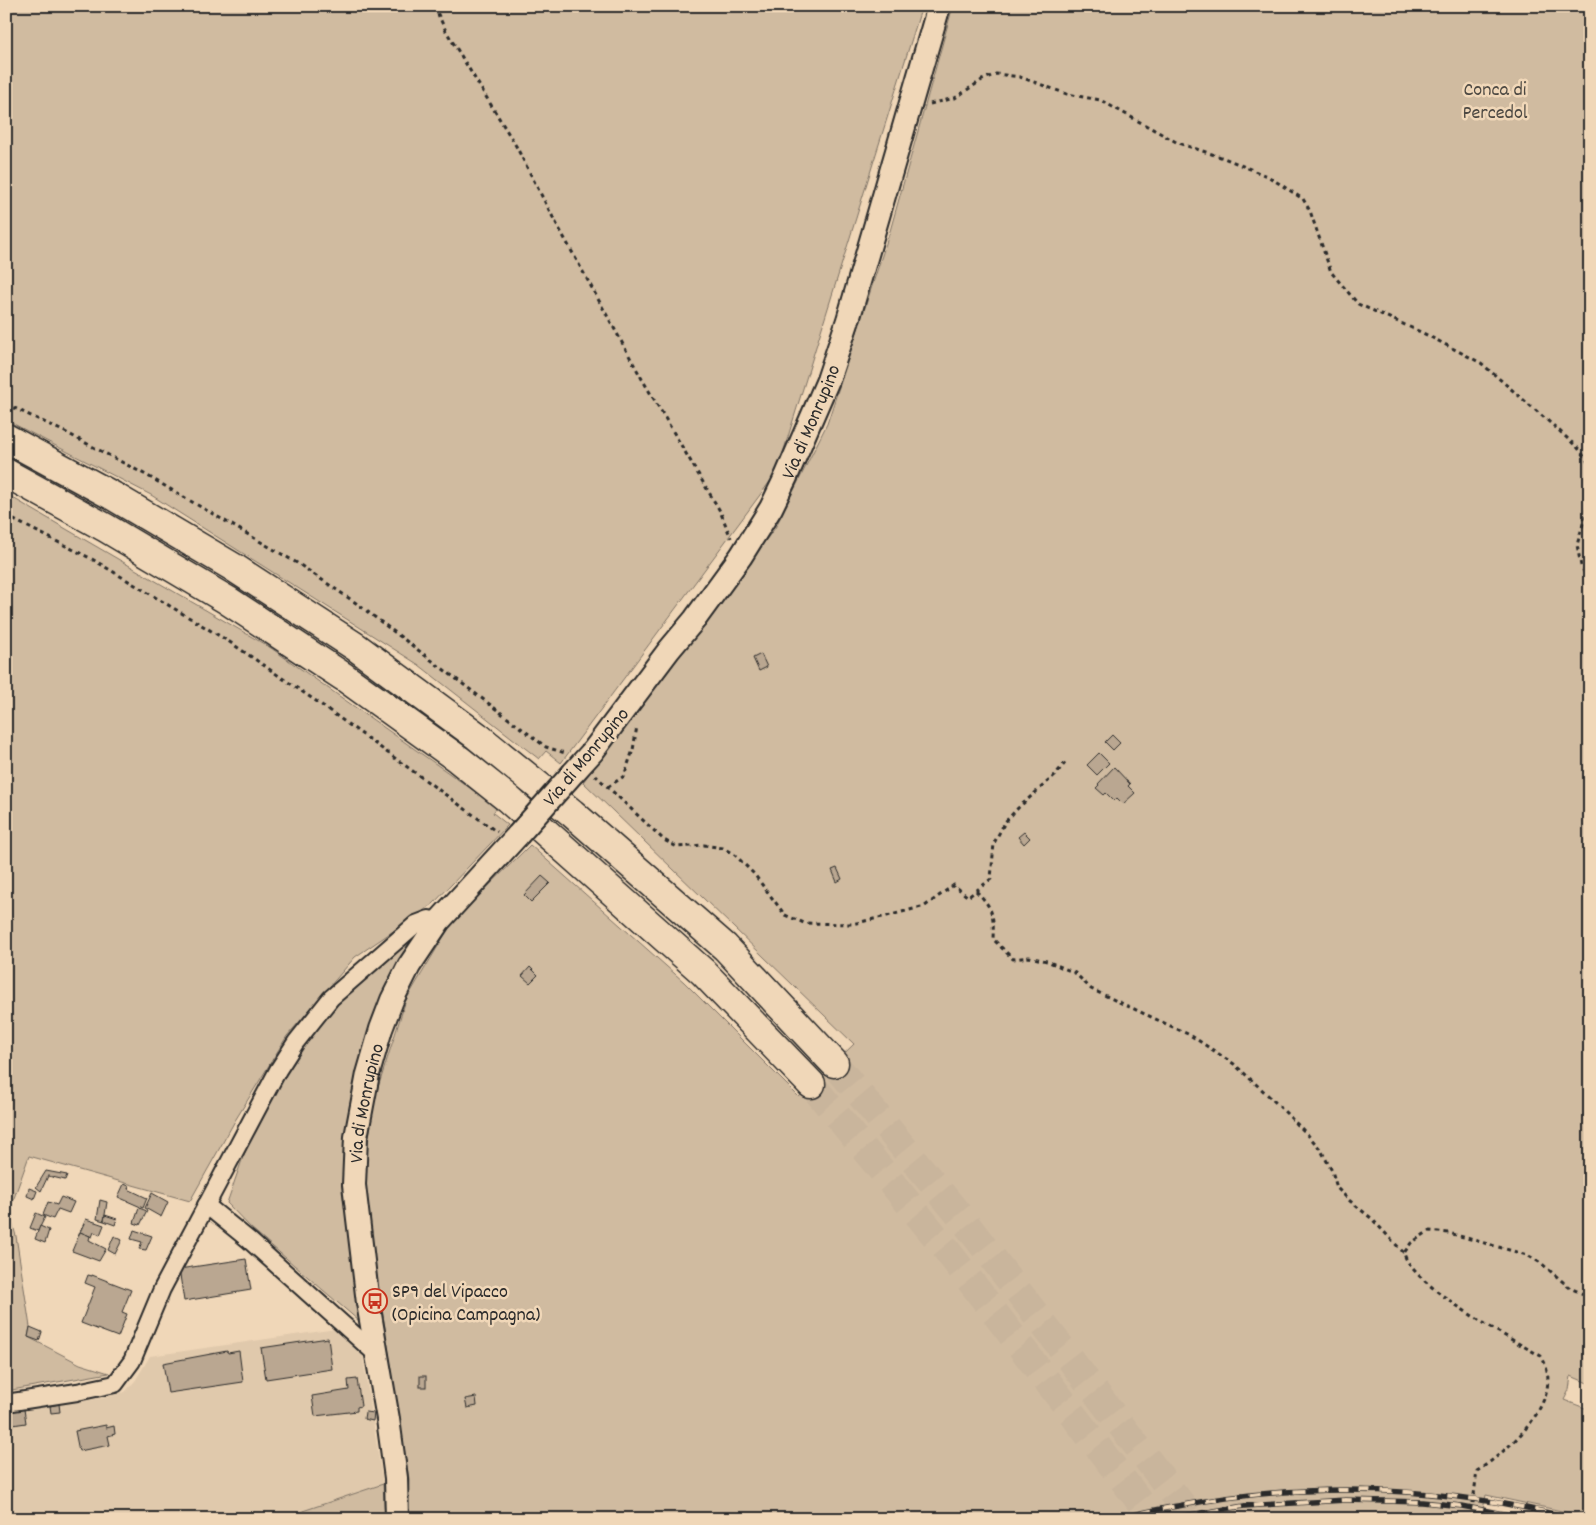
<svg xmlns="http://www.w3.org/2000/svg" width="1596" height="1525" viewBox="0 0 1596 1525" font-family="Dekko,sans-serif">
<rect width="100%" height="100%" fill="#f0d7b8"/>
<filter id="ink" filterUnits="userSpaceOnUse"><feTurbulence type="fractalNoise" baseFrequency=".02" numOctaves="2"/><feDisplacementMap in="SourceGraphic" scale="10" xChannelSelector="R" yChannelSelector="G"/><feConvolveMatrix kernelMatrix="1 2 1 2 8 2 1 2 1" color-interpolation-filters="sRGB"/></filter>
<g filter="url(#ink)">
<polygon fill="#e0c9ac" points="336,1329 362,1352 383,1484 279,1519 6,1519 6,1411 103,1398 125,1392 135,1381 150,1356"/>
<g fill="#d0bba0" stroke="#7e7366">
<polygon points="6,6 922,6 777,472 561,763 546,751 539,759 419,665 151,495 6,420"/>
<polygon points="953,6 1590,6 1590,1384 1571,1376 1569,1390 1564,1400 1590,1410 1590,1517 1486,1495 1481,1519 407,1519 409,1479 362,1183 375,1097 406,1000 453,921 530,845 684,982 799,1097 854,1044 583,782 775,528 827,424 890,231"/>
<polygon points="6,494 271,648 497,807 493,813 508,825 433,904 355,957 287,1036 236,1119 190,1201 29,1156 9,1212 16,1236 30,1327 28,1337 80,1364 109,1373 6,1391"/>
<polygon points="420,932 361,1078 366,1327 251,1228 227,1203 243,1157 261,1115 281,1074 331,1002"/>
<polygon points="383,1484 385,1519 279,1519"/>
</g>
<g fill="#baa791" stroke="#2b2b2b">
<polygon points="761,654 767,667 759,671 753,658"/>
<polygon points="1112,735 1120,743 1113,750 1105,742"/>
<polygon points="1099,753 1109,763 1097,775 1087,765"/>
<polygon points="1114,767 1130,784 1128,786 1135,793 1123,804 1117,798 1114,801 1106,793 1104,795 1096,788 1099,785 1098,784"/>
<polygon points="1024,832 1030,838 1024,844 1018,837"/>
<polygon points="837,868 842,879 837,882 832,870"/>
<polygon points="542,876 550,883 531,902 524,895"/>
<polygon points="530,967 538,975 530,983 522,976"/>
<polygon points="46,1171 67,1175 65,1180 48,1176 41,1191 36,1187"/>
<polygon points="124,1184 129,1186 128,1189 147,1198 143,1208 118,1197"/>
<polygon points="29,1188 37,1191 34,1199 27,1196"/>
<polygon points="152,1193 168,1202 161,1217 145,1208"/>
<polygon points="61,1197 74,1202 69,1213 58,1209 53,1219 43,1215 48,1202 57,1205"/>
<polygon points="100,1200 107,1202 104,1221 97,1219"/>
<polygon points="139,1208 147,1211 140,1225 134,1223"/>
<polygon points="36,1213 45,1217 38,1231 30,1228"/>
<polygon points="105,1215 117,1219 115,1225 104,1221"/>
<polygon points="86,1219 104,1225 100,1235 94,1232 92,1237 80,1232"/>
<polygon points="40,1226 49,1230 45,1243 35,1239"/>
<polygon points="134,1230 152,1236 146,1250 139,1249 142,1242 131,1239"/>
<polygon points="80,1232 90,1236 89,1240 106,1249 99,1261 72,1251"/>
<polygon points="114,1236 122,1240 115,1254 108,1250"/>
<polygon points="246,1259 251,1290 184,1301 179,1269"/>
<polygon points="88,1275 92,1276 92,1275 131,1290 122,1312 127,1314 118,1337 81,1323 95,1287 85,1283"/>
<polygon points="30,1327 42,1332 39,1341 28,1337"/>
<polygon points="328,1338 332,1369 266,1379 261,1348"/>
<polygon points="227,1351 228,1353 239,1351 243,1382 168,1393 163,1363"/>
<rect x="420" y="1376" width="6" height="11"/>
<polygon points="357,1379 361,1406 357,1407 357,1411 315,1416 312,1396 349,1390 348,1380"/>
<polygon points="476,1397 477,1406 467,1408 465,1399"/>
<polygon points="59,1404 60,1412 51,1413 50,1406"/>
<polygon points="24,1409 26,1423 6,1426 6,1411"/>
<polygon points="365,1412 374,1413 373,1421 364,1419"/>
<polygon points="106,1425 106,1428 114,1426 115,1434 108,1436 110,1445 79,1451 75,1431"/>
</g>
<g fill="none" stroke-linecap="round" stroke-linejoin="round">
<g stroke="#c9b59c" stroke-width="28" stroke-dasharray="28 14" stroke-linecap="butt">
<polyline points="834,1063 964,1221 1193,1519"/>
<polyline points="811,1084 945,1248 1153,1519"/>
</g>
<defs>
<g id="street">
<polyline points="206,1205 249,1240 376,1354"/>
<polyline points="6,1403 77,1392 115,1384 132,1361 162,1289 278,1070 296,1042 331,998 416,924 429,919 439,921"/>
</g>
<g id="secondary">
<path id="s1" d="M573 773 593 751 669 650 695 619 741 556 771 508 786 477 828 380 848 320 939 6"/>
<path id="s2" d="M397 1519 396 1478 388 1419 368 1303 354 1185 356 1137 368 1074 381 1029 392 1000 409 966 439 921 518 835"/>
</g>
<g id="highway">
<polyline points="6,438 113,496 233,567 356,647 477,736 572,813 725,947 834,1063"/>
<polyline points="6,473 106,528 227,600 344,677 458,759 507,798 703,972 811,1084"/>
</g>
</defs>
<use href="#street" stroke="#2b2b2b" stroke-width="20"/>
<use href="#secondary" stroke="#2b2b2b" stroke-width="26"/>
<use href="#highway" stroke="#2b2b2b" stroke-width="31"/>
<g stroke="#2b2b2b" stroke-width="3" stroke-dasharray="4 4" stroke-linecap="butt">
<polyline points="434,6 446,31 516,146 549,210 642,379 720,511 731,538"/>
<polyline points="930,104 955,98 982,80 996,74 1020,77 1067,94 1100,100 1178,143 1224,158 1269,177 1303,199 1310,211 1331,272 1358,304 1423,333 1481,363 1555,427 1578,448 1590,465"/>
<polyline points="6,404 67,433 146,475 297,563 356,603 546,747 565,753"/>
<polyline points="1590,492 1587,510 1577,545 1581,566 1590,583"/>
<polyline points="6,516 92,559 228,641 316,701 497,832"/>
<polyline points="595,775 664,840 677,847 704,845 723,848 735,855 754,874 785,915 804,923 852,924 887,916 925,906 954,885 968,897 991,879 994,843 1005,822 1018,808 1054,776 1066,762"/>
<polyline points="608,787 624,776 633,750 637,726"/>
<path d="M976 891C993 908 994 915 993 939L1013 959 1029 957 1047 961 1075 973 1091 989 1190 1035 1234 1064 1270 1097 1307 1134 1321 1150 1332 1171 1337 1188 1350 1201 1371 1218 1404 1253"/>
<path d="M1471 1519 1477 1471C1509 1450 1568 1399 1541 1356 1510 1339 1411 1285 1404 1253L1411 1243 1429 1231 1449 1233 1527 1255 1541 1263 1570 1288 1590 1297"/>
</g>
<use href="#street" stroke="#f0d7b8" stroke-width="16"/>
<use href="#secondary" stroke="#f0d7b8" stroke-width="22"/>
<use href="#highway" stroke="#f0d7b8" stroke-width="28"/>
<defs>
<g id="rail">
<path d="M1120 1519C1141 1512 1162 1509 1183 1505 1310 1481 1449 1486 1574 1519"/>
<polyline points="1166,1519 1244,1506 1346,1500 1422,1502 1462,1506 1529,1519"/>
</g>
</defs>
<use href="#rail" stroke="#2b2b2b" stroke-width="5.5"/>
<use href="#rail" stroke="#f0d7b8" stroke-width="4" stroke-dasharray="11" stroke-linecap="butt"/>
<defs>
<polyline id="secondary-bridge" points="518,835 573,773"/>
</defs>
<use href="#secondary-bridge" stroke="#2b2b2b" stroke-width="26" stroke-linecap="butt"/>
<use href="#secondary-bridge" stroke="#f0d7b8" stroke-width="22"/>
</g>
</g>
<defs>
<symbol id="bus-ring" viewBox="-11 -11 22 22"><circle r="9.5" fill="#f0d7b8" stroke="#c8321e" stroke-width="1.5"/><path d="M-5-6H5V4H4V6H2V4H-2V6H-4V4H-5ZM-3.5-4V0h7V-4ZM-3.5 1.2v1.5H-2V1.2ZM2 1.2v1.5H3.5V1.2Z" fill="#c8321e"/></symbol>
</defs>
<g fill-rule="evenodd">
<use href="#bus-ring" x="361" y="1287" width="28" height="28"/>
</g>
<g text-anchor="middle" stroke-width="5" stroke-linejoin="round" paint-order="stroke">
<g font-size="20" fill="#4c4842" stroke="#f0d7b8">
<text x="1495" y="95">Conca di<tspan x="1495" dy="23">Percedol</tspan></text>
</g>
<g font-size="20" fill="#2b2b2b" stroke="#f0d7b8">
<text dy="7" stroke="none"><textPath href="#s1" startOffset="426">Via di Monrupino</textPath></text>
<text transform="translate(585 756) rotate(-50)" y="7">Via di Monrupino</text>
<text dy="7" stroke="none"><textPath href="#s2" startOffset="420">Via di Monrupino</textPath></text>
</g>
<g font-size="20" fill="#2b2b2b" stroke="#f0d7b8" text-anchor="start">
<text x="392" y="1297">SP9 del Vipacco<tspan x="392" dy="23">(Opicina Campagna)</tspan></text>
</g>
</g>
<rect width="1596" height="1525" fill="none" stroke="#f0d7b8" stroke-width="25"/>
<rect x="12" y="12" width="1571" height="1500" fill="none" stroke="#2b2b2b" stroke-width="2" filter="url(#ink)"/>
</svg>
